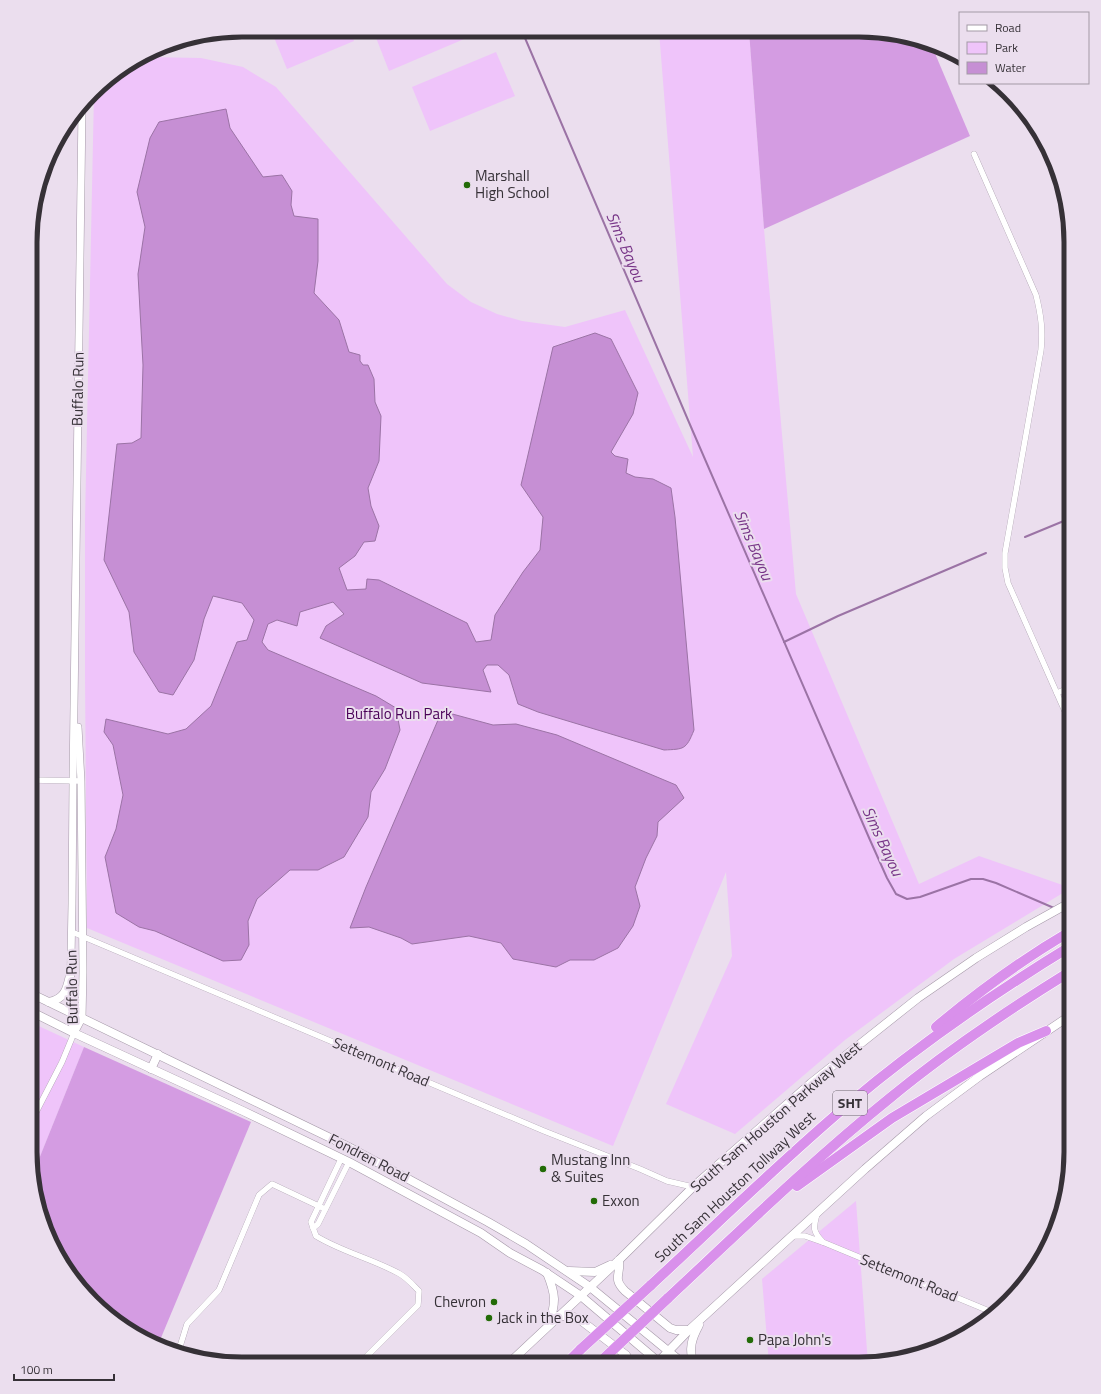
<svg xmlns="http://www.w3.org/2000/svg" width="1101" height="1394" viewBox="0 0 1101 1394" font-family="'Titillium Web',sans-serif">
<rect width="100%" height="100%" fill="#ebdeee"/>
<g fill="#efc4fa">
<polygon points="271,30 350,30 354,41 287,69"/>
<polygon points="373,30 483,31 389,71"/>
<polygon points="659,31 749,31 764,229 796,594 919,884 979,856 1071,888 954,959 845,1040 735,1134 666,1104 732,956 726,872 613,1146 87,928 85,675 85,520 94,94 103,83 147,57 201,58 243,67 276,87 447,284 471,302 497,314 522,321 565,327 625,310 693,457"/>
<polygon points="496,52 515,96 430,131 412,87"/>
<polygon points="30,1022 84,1047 33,1174 30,1152"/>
<polygon points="856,1201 868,1364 769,1364 762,1279"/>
</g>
<g fill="#d49ce2">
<polygon points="749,31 887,32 931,44 970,136 764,229"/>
<polygon points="84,1047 251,1122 158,1345 125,1328 92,1302 58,1258 37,1206 33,1174"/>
</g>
<g fill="#c68fd4" stroke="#9b73a5">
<path d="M226 109 230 128 263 177 282 175 292 191 291 205 294 216 318 219V261L314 293 339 320 349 352 360 355V361L363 365H368L374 379 375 402 381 416 379 461 368 488 371 506 379 526 375 541 364 542 355 556 339 568 347 590 366 589 367 579 379 580 467 623 476 642 491 640 495 615 523 572 540 550 543 517 521 485 553 347 595 333 611 339 638 393 633 414 611 452 615 456 628 459 626 473 635 477 653 479 671 488 675 517 694 730C686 750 684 749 664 750L538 712 518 704 509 675 498 665H487L483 670 491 692 422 683 320 638 326 626 344 614 333 602 300 612 297 626 277 620 268 624 262 642 268 650 376 696 396 708 400 730 385 769 371 792 368 817 344 857 318 870H290L257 899 248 921 249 945 241 960 223 961 155 931 139 927 116 913 105 857 116 829 123 795 113 745 104 732 106 719 168 734 186 729 211 706 237 642 247 640 254 620 242 603 213 596 204 619 194 660 173 695 159 692 134 652 129 612 104 560 117 444 132 443 141 438 143 365 138 274 145 227 137 192 150 138 159 122Z"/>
<polygon points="445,712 493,725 516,724 557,735 676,785 684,798 658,822 657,836 646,858 635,887 640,906 633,926 618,948 594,960 570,960 556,967 513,959 501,943 469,936 412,944 401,938 369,927 350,928 366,887 438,720"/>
</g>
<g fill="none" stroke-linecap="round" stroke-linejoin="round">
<g stroke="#9b73a5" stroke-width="2">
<polyline points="522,31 691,427 870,840 887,878 896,894 907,899 920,897 971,879 983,879 996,883 1054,908"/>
<polyline points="1025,537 1071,518"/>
<polyline points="784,642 838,616 986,553"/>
<polyline points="1060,910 1071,915"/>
</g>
<defs>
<g id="minor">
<path d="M974 154 1036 295C1041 315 1043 330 1041 350L1005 553V568L1008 583 1071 725"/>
<polyline points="1057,693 1071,687"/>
<polyline points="31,780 81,781"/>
<polyline points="72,932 544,1131 640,1169 667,1181 693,1187"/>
<polyline points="30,1124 62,1062 74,1033"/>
<path d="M341 1159 311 1222 316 1236C342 1252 373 1259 400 1274 407 1278 413 1285 419 1291L418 1305 359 1364"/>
<path d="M817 1214C813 1228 813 1232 823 1242"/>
<polyline points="313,1228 318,1224 349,1162"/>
<polyline points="793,1236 805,1236 825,1243 994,1313"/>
<polyline points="178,1353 187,1324 219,1290 259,1195 272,1184 325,1209"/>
</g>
<g id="tertiary">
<polyline points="74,1033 70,1012 72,904 73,782 82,108"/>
<polyline points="74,1033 82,1018 83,972 81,781 78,727"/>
</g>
<g id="secondary">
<polyline points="30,993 347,1146 488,1222 526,1244 590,1287 684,1364"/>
<path d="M49 1002C67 998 67 987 71 971"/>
<polyline points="30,1011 74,1033 243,1111 349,1162 481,1233 510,1253 542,1270 581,1296 661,1364"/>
<polyline points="151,1069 158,1054"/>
<path d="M619 1260C621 1275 612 1278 625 1291L670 1328 676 1330H689"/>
<polyline points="569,1271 595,1272 610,1265"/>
<path d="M547 1273C556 1295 556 1302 549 1325"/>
<polyline points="558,1316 571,1316 579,1319 626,1355 631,1364"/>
<polyline points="508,1364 619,1260 693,1187 811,1083 918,998 976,958 1026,927 1071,902"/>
<polyline points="656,1364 689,1330 865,1169 926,1116 980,1076 1071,1015"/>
<path d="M694 1364C688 1349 692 1338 699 1325"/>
</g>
<g id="motorway">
<path d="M936 1027C978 992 1023 959 1071 931"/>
<polyline points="797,1186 892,1118 1018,1043 1046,1031"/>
<path d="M650 1286C717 1224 782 1160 851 1102 920 1044 994 993 1071 946"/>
<path d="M667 1299C740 1231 812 1161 890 1098 947 1051 1008 1010 1071 971"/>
<polyline points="566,1364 581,1349"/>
</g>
</defs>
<use href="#minor" stroke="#a599a8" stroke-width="6"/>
<use href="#tertiary" stroke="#a599a8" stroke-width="8"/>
<use href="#secondary" stroke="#a599a8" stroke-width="9"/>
<use href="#motorway" stroke="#fff" stroke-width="11"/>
<use href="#minor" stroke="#fff" stroke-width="5.5"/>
<use href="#tertiary" stroke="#fff" stroke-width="7"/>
<use href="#secondary" stroke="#fff" stroke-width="8"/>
<use href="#motorway" stroke="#d990eb" stroke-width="10"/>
<defs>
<g id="motorway-bridge">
<polyline points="581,1349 650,1286"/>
<polyline points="599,1363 667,1299"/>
</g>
</defs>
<use href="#motorway-bridge" stroke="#fff" stroke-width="11" stroke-linecap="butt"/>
<use href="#motorway-bridge" stroke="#d990eb" stroke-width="10"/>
</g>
<g fill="#236b07" stroke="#ebdeee" stroke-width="1.5">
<circle cx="467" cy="185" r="4"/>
<circle cx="543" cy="1169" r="4"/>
<circle cx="594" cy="1201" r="4"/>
<circle cx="494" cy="1302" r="4"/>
<circle cx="489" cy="1318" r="4"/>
<circle cx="750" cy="1340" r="4"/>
</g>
<g text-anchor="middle" stroke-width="4" stroke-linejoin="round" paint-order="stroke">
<rect fill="#ebdeee" stroke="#6c656e" stroke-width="1" x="833" y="1091" width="34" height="24" rx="3"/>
<g font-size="14" font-weight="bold" fill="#363137">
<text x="850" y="1108">SHT</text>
</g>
<g font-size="15" fill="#363137" stroke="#ebdeee" text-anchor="start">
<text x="475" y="181">Marshall<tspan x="475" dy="17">High School</tspan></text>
<text x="551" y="1165">Mustang Inn<tspan x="551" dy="17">&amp; Suites</tspan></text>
<text x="602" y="1206">Exxon</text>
<text x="486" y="1307" text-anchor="end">Chevron</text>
<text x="497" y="1323">Jack in the Box</text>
<text x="758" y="1345">Papa John's</text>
</g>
<g font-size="15" fill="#363137" stroke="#ebdeee">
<text transform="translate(78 389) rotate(-89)" y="5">Buffalo Run</text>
<text transform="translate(72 987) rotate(-91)" y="5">Buffalo Run</text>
<text transform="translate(381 1062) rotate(23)" y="5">Settemont Road</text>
<text transform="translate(776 1117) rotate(-41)" y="5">South Sam Houston Parkway West</text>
<text transform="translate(369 1158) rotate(27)" y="5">Fondren Road</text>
<text transform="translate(735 1187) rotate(-43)" y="5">South Sam Houston Tollway West</text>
<text transform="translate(909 1278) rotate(22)" y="5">Settemont Road</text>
</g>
<g font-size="15" fill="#4a0058" stroke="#ebdeee">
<text x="399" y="719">Buffalo Run Park</text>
</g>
<g font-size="16" font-style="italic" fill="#773487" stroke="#ebdeee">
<text transform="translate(626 247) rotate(67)" y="6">Sims Bayou</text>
<text transform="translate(754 545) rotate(67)" y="6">Sims Bayou</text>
<text transform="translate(883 841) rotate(65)" y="6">Sims Bayou</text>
</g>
</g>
<path d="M0 0H1101V1394H0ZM242 37H859A205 205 0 0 1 1064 242V1152A205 205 0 0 1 859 1357H242A205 205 0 0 1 37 1152V242A205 205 0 0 1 242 37Z" fill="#ebdeee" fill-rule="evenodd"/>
<path fill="none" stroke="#363137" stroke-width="5" d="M242 37H859A205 205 0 0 1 1064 242V1152A205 205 0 0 1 859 1357H242A205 205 0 0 1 37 1152V242A205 205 0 0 1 242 37Z"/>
<rect x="959" y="12" width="130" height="72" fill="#ebdeee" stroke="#a399a5"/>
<rect x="967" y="25" width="20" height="6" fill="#ffffff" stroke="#a399a5"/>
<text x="995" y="32" font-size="12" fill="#363137">Road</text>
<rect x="967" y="42" width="20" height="12" fill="#efc4fa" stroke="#a399a5"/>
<text x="995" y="52" font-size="12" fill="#363137">Park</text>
<rect x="967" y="62" width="20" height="12" fill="#c68fd4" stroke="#a399a5"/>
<text x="995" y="72" font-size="12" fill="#363137">Water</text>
<path d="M14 1374v6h100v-6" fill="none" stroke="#363137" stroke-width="2"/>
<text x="20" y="1374" font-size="12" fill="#363137" stroke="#ebdeee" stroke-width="3" paint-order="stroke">100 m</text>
</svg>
